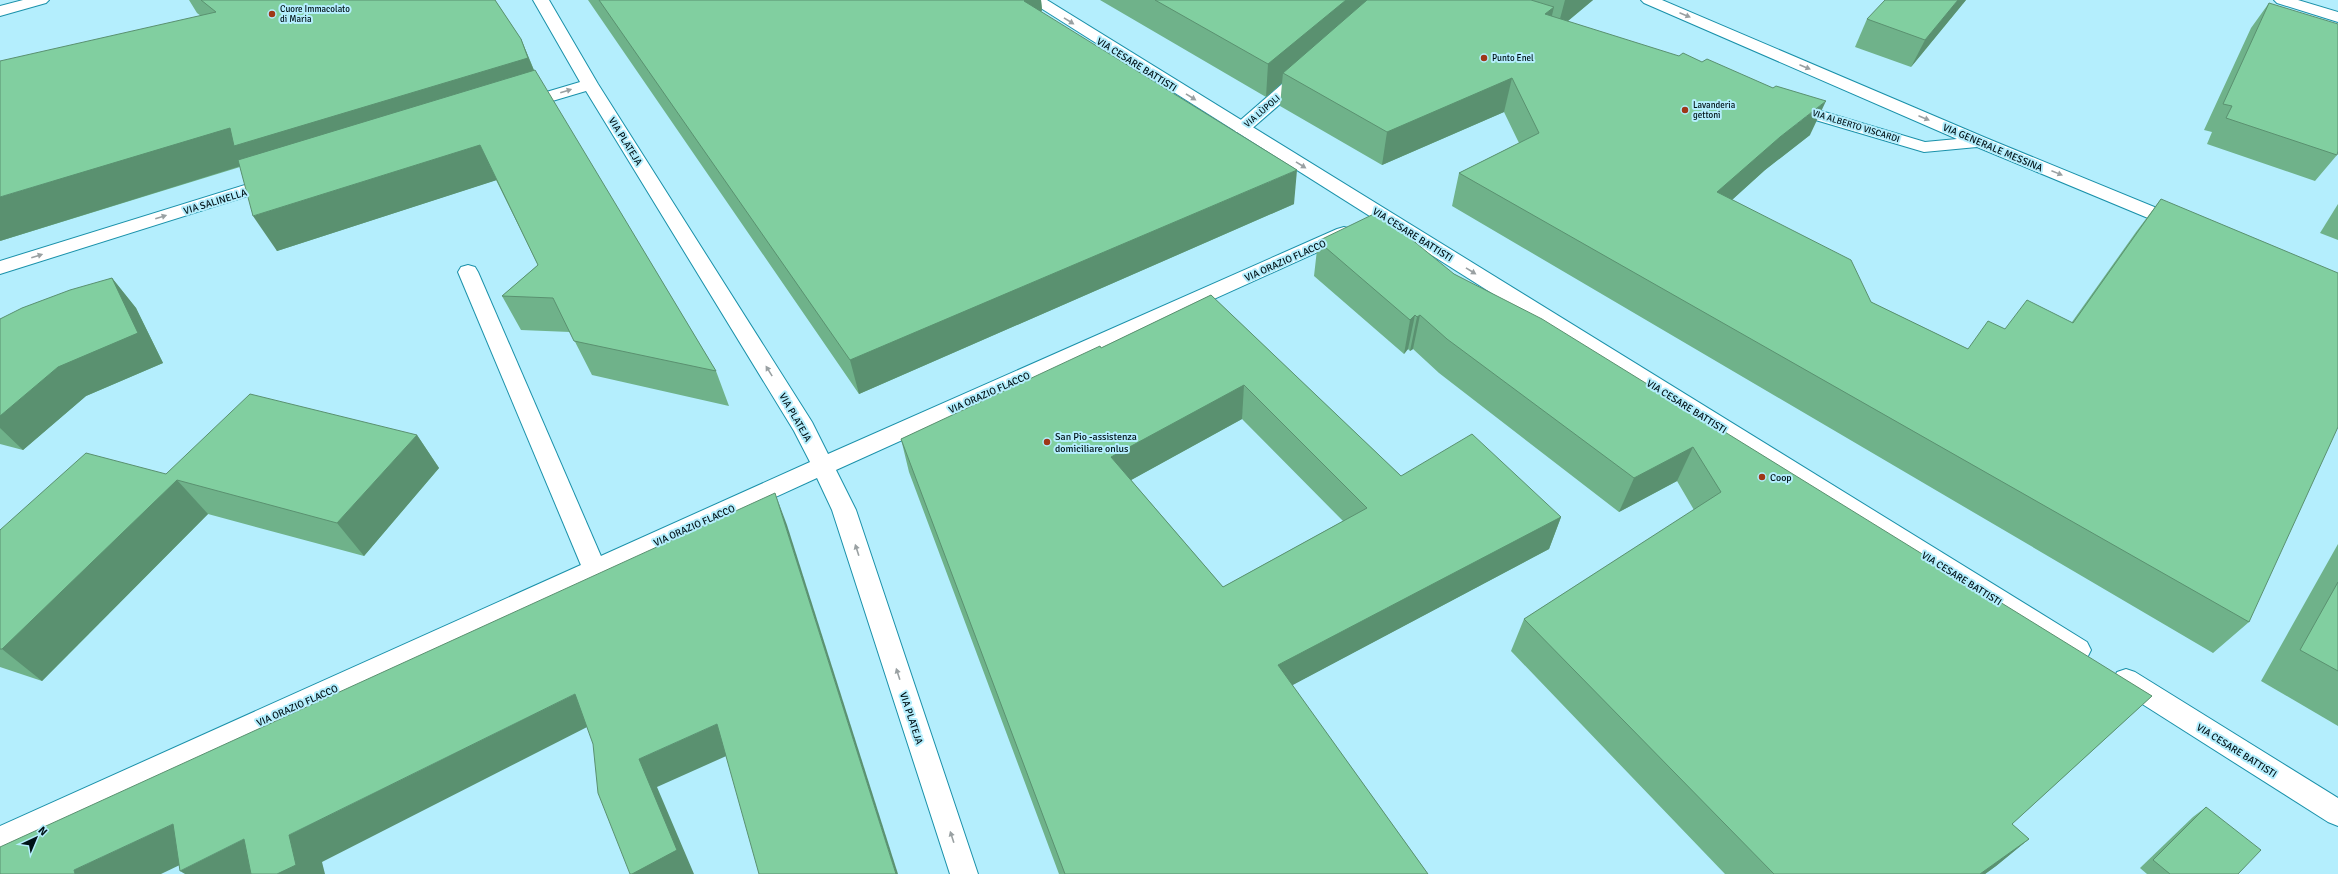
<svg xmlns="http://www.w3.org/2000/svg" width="2338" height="874" viewBox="0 0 2338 874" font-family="Signika,sans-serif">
<rect width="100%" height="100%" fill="#b4eefd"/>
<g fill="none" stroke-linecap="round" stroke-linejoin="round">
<defs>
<polygon id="service" points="468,265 475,267 478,272 607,570 603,577 595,580 587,577 583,570 458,272 461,267"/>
<g id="minor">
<polygon points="23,0 49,0 46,3 0,16 0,6"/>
<polygon points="533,0 549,0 598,84 812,422 828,454 1337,229 1344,227 1351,229 1353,233 1351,237 836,470 856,510 978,874 950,874 832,510 817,478 0,853 0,826 810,462 794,431 586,91 522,110 516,109 513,105 516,101 580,82"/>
<polygon points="1641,0 1662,0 1986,138 2186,220 2188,224 2186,228 2179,230 2172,228 1977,147 1924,152 1785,111 1782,107 1785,103 1791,102 1925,142 1957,139 1644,3"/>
<polygon points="1304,69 1310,70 1312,74 1310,78 1248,132 1236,132 1233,128 1236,124 1298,70"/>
<polygon points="274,176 280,178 283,182 280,186 0,274 0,261"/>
</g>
<g id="secondary">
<polygon points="1028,0 1047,0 2087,642 2091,650 2087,658 2078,661 2069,658"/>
<polygon points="2274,0 2298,0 2338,12 2338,22 2277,3"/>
<polygon points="2126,669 2135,672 2338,798 2338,826 2328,822 2117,688 2113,680 2117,672"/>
</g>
</defs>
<use href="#service" stroke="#1a91aa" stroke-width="2"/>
<use href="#minor" stroke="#1a91aa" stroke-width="2"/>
<use href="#secondary" stroke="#1a91aa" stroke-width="2"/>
<use href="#service" fill="#fff" fill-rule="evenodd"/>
<use href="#minor" fill="#fff" fill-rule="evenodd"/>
<use href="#secondary" fill="#fff" fill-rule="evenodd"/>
</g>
<g fill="#6fb28a" fill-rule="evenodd">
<polygon points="189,0 495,0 521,39 534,70 716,371 729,406 592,375 570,332 521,330 502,296 538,265 496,180 277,251 240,167 0,241 201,16 197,13"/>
<polygon points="588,0 1041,0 1042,10 1041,12 1294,204 859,394"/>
<polygon points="1100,0 1593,0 1568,21 1810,135 1765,170 1732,200 1871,302 1968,349 2005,329 2072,322 2136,232 2161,199 2249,622 2213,653 1452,206 1459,173 1519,143 1504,112 1382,165 1280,106 1282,83 1266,97"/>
<polygon points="1966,0 1911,67 1855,47 1867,19"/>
<polygon points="2269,3 2337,155 2315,181 2207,144 2212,132 2204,130 2251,28"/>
<polygon points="2338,204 2338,240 2320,233"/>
<polygon points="1318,241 1454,274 2152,696 2012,824 2029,839 1996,866 1985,874 1725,874 1511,651 1524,619 1694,510 1677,481 1619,512 1439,373 1413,349 1410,351 1408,349 1404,354 1314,276"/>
<polygon points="112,278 136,308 163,363 86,396 23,450 0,444 0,319"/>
<path d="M1211 295 1401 476 1561 517 1549 549 1292 685 1428 874H1059L909 472 901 439 1101 348ZM1242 419 1343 521 1223 587 1131 480Z"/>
<polygon points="417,435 439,468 364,556 208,514 42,681 0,667 0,530 166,474"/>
<polygon points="2338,544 2338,726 2261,681"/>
<polygon points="2206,807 2238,874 2147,874 2140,868 2193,817"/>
</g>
<g fill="#5a9170">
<polygon points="1025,0 1041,0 1042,10 1027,34 1024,1"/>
<polygon points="1346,0 1381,0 1283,73 1282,83 1266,97 1268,64"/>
<polygon points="1565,0 1593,0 1557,30"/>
<polygon points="1958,0 1966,0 1911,67 1925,40"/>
<polygon points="1554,7 1546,40 1545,14"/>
<polygon points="521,39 535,73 247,164 0,241 0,197"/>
<polygon points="1512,78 1504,112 1382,165 1387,132"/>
<polygon points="1826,101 1810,135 1765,170 1703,226 1717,192 1780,137"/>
<polygon points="480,145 497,180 277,251 253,216"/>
<polygon points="1297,170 1294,204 859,394 850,360"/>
<polygon points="112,278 136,308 163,363 86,396 23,450 0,428 0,416 58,367"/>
<polygon points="1415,315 1408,349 1404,354 1410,320"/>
<polygon points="1420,315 1413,349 1410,351 1417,317"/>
<polygon points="1244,385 1242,419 1113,490 1111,457"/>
<polygon points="417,435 439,468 364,556 337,523"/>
<polygon points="1693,447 1677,481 1619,512 1634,478"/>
<polygon points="177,480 208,514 42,681 2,649"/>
<polygon points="775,493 787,525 898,874 896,874"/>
<polygon points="1561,517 1549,549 1274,695 1278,665"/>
<polygon points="575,694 595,723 322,862 325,874 277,874 289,835"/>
<polygon points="717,724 733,753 657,787 694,874 632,874 639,759"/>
<polygon points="173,824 209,851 161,874 75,874 74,870"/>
<polygon points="244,839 261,874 185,874 180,871"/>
<polygon points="2029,839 1996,866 1985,874 1980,874"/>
</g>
<g fill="#81cfa0" stroke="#5a9170" fill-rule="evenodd">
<polygon points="201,0 495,0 521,39 528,58 234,146 230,128 0,197 0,61 216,12"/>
<polygon points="599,0 1025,0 1024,1 1297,170 850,360"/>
<polygon points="1155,0 1346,0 1268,64"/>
<polygon points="1367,0 1531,0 1554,7 1545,14 1679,56 1683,53 1702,62 1707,59 1773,88 1776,86 1826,101 1780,137 1717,192 1851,260 1871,302 1968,349 1988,321 2005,329 2027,300 2073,323 2161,199 2338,273 2338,427 2249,622 1459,173 1539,133 1512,78 1387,132 1283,73"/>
<polygon points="1885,0 1958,0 1925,40 1867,19"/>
<polygon points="2269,3 2338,24 2338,151 2337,155 2226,118 2232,106 2223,104"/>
<polygon points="535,70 716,371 574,341 553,298 502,296 538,265 480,145 253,216 238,160"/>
<polygon points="1378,212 1454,274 1542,319 2152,696 2012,824 2029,839 1980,874 1774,874 1524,619 1721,492 1693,447 1634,478 1447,339 1420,315 1417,317 1415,315 1410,320 1318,241"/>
<polygon points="112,278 138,333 58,367 0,416 0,319 22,308 70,290"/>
<path d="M1211 295 1401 476 1472 434 1561 517 1278 665 1428 874H1065L901 439 1100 346 1101 348ZM1244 385 1367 508 1223 587 1111 457Z"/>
<polygon points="250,394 417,435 337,523 177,480 2,649 0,649 0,530 86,453 166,474"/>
<polygon points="775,493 896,874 759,874 717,724 639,759 677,850 632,874 630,874 598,793 593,744 575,694 289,835 296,865 277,874 251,874 244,839 180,871 173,824 74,870 75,874 0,874 0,847"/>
<polygon points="2338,582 2338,671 2300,650"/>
<polygon points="2206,807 2261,850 2238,874 2170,874 2153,860"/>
</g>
<defs><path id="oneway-solid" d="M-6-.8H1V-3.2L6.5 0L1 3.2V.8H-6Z"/></defs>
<g fill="#99a0a2">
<use href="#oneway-solid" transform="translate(1685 15) rotate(23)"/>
<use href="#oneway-solid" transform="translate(1069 21) rotate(32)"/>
<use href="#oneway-solid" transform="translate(1805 67) rotate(23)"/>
<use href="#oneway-solid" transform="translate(566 91) rotate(-17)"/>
<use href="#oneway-solid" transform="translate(1191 97) rotate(32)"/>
<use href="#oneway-solid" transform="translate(1924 118) rotate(23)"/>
<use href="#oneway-solid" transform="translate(1301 165) rotate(32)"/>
<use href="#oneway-solid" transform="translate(2057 173) rotate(22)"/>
<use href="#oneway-solid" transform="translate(161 217) rotate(-17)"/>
<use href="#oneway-solid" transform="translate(37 256) rotate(-17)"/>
<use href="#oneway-solid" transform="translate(1471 271) rotate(32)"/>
<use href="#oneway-solid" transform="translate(769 371) rotate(-122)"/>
<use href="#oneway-solid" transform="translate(857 550) rotate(-108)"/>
<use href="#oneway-solid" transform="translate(898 674) rotate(-108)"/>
<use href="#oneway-solid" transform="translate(952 837) rotate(-108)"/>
</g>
<g fill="#9f3718" stroke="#b4eefd" stroke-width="1.5">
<circle cx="272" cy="14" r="4"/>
<circle cx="1484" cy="58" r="4"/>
<circle cx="1685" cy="110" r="4"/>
<circle cx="1047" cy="442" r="4"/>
<circle cx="1762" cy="477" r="4"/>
</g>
<g text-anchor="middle" stroke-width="4" stroke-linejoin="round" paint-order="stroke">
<g font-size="9" fill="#001217" stroke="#b4eefd" text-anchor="start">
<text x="280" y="12">Cuore Immacolato<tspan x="280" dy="10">di Maria</tspan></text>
<text x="1492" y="61">Punto Enel</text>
<text x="1693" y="108">Lavanderia<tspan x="1693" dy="10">gettoni</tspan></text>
</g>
<g font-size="9" fill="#001217" stroke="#b4eefd">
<text transform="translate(1262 111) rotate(-41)" y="3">VIA LÙPOLI</text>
<text transform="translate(1856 126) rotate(17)" y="3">VIA ALBERTO VISCARDI</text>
</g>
<g font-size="10" fill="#001217" stroke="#b4eefd">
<text transform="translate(1137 64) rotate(32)" y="4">VIA CESARE BATTISTI</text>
<text transform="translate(626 141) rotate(58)" y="4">VIA PLATEJA</text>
<text transform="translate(1993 147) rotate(23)" y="4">VIA GENERALE MESSINA</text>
<text transform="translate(215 201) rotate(-17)" y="4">VIA SALINELLA</text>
<text transform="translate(1413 234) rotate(32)" y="4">VIA CESARE BATTISTI</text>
<text transform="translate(1285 260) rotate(-24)" y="4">VIA ORAZIO FLACCO</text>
<text transform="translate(989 392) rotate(-24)" y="4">VIA ORAZIO FLACCO</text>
<text transform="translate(1687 406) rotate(32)" y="4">VIA CESARE BATTISTI</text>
<text transform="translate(796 417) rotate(60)" y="4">VIA PLATEJA</text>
<text transform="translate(694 525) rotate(-24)" y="4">VIA ORAZIO FLACCO</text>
<text transform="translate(1962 578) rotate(32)" y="4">VIA CESARE BATTISTI</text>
<text transform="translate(297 705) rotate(-24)" y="4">VIA ORAZIO FLACCO</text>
<text transform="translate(912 718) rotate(72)" y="4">VIA PLATEJA</text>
<text transform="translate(2237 750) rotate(32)" y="4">VIA CESARE BATTISTI</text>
</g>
<g font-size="10" fill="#001217" stroke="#b4eefd" text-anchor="start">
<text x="1055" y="440">San Pio -assistenza<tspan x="1055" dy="12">domiciliare onlus</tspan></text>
<text x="1770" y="481">Coop</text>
</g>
</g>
<g transform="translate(36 838) rotate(44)" stroke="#b4eefd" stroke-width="3" paint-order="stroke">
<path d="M0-3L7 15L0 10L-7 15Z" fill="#001217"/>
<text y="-6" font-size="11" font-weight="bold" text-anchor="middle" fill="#001217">N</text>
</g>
</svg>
